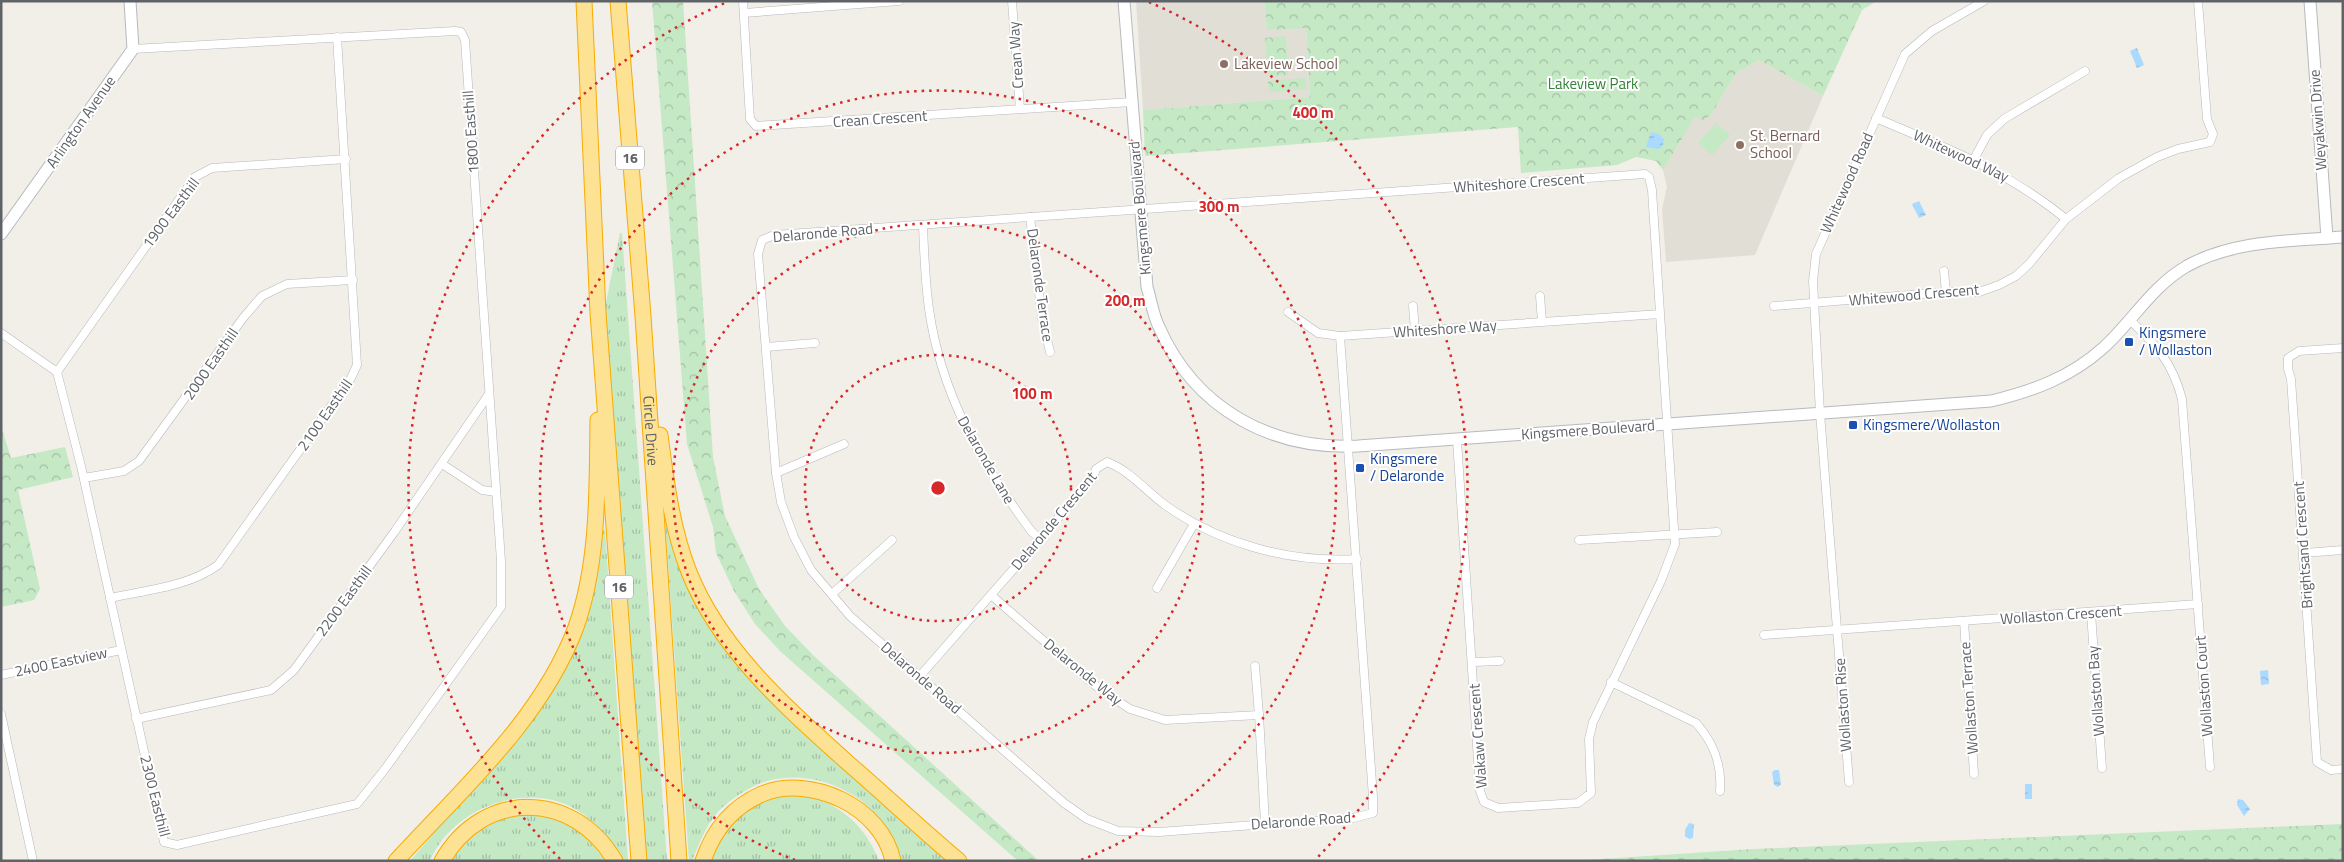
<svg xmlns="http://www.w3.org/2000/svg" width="2344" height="862" viewBox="0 0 2344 862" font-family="'Titillium Web',sans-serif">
<defs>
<pattern id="grass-tufts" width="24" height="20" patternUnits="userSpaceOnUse" patternTransform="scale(1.25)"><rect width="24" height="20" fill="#c5e8c5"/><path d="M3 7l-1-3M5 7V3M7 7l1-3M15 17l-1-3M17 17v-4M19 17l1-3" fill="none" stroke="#a3c0a4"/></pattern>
<pattern id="park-crowns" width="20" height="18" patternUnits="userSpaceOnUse" patternTransform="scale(1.25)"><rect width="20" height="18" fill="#c5e8c5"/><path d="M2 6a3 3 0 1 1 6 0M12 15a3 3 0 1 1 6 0" fill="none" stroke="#a3c0a4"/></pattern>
<pattern id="water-ripples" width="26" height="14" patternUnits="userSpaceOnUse" patternTransform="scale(1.25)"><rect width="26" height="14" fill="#aadaff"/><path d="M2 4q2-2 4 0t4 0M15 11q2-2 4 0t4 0" fill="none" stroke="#8eb4d2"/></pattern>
</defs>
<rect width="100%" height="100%" fill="#f1efe8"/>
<g fill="#e1ded6">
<polygon points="1136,1 1264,1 1267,30 1306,27 1310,97 1143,110"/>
<polygon points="1759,60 1823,96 1755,255 1666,262 1662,209 1667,187 1663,170 1695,117 1711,115 1736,73"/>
</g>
<g fill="url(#grass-tufts)">
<polygon points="620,233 622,233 667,861 640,861 605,308"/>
<path d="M665 521 672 543 713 632 733 660 766 696 950 861H900C890 805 826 767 771 780 754 784 739 794 725 805 708 819 700 842 692 861H689Z"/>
<path d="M602 530H605L628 861H624C611 839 597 822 575 809 525 780 451 809 430 861H410L537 711 553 685Z"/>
<path d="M780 796C789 796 799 794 807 796 842 804 867 829 879 861H707C725 826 741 807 780 796Z"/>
<path d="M531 814C569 820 583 831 605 861H446L453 848 494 819Z"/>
</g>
<g fill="url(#park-crowns)">
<polygon points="652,1 683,1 713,457 725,516 759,589 785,626 814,656 1039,861 1018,861 780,651 755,624 734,591 716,553 713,527 687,444"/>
<polygon points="1264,1 1877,1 1862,10 1823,96 1759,60 1736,73 1711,115 1703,120 1695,117 1663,170 1656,161 1636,157 1617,165 1521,173 1518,127 1145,156 1143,110 1310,97 1306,28 1267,30"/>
<polygon points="1286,36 1288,75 1268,76 1265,38"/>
<polygon points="1305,78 1306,89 1269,92 1268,81"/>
<polygon points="1,426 11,458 65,447 73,477 18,490 40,589 34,600 1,607"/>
<polygon points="2343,824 2343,861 1571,861 1754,849"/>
</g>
<polygon fill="#c5e8c5" points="1716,123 1730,135 1712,155 1698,143"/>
<g fill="url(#water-ripples)">
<polygon points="2137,48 2144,65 2137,68 2130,51"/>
<polygon points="1651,132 1659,134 1664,139 1663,145 1659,149 1646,147"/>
<polygon points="1919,201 1926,215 1919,218 1912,204"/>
<polygon points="2268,670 2269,684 2261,685 2260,671"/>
<polygon points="1775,770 1779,770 1781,784 1778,787 1774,785 1772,772"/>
<rect x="2025" y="784" width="7" height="15"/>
<polygon points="2238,799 2243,800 2250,809 2244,816 2237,805"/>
<polygon points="1689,823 1694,824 1693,838 1689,839 1685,836 1685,830"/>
</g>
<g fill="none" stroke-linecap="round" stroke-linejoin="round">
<defs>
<g id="street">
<polyline points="743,1 750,119 756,126 1132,102"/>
<polyline points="1012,1 1020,109"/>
<polyline points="744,13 899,1"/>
<path d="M1876 118C1946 148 2006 170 2066 219"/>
<polyline points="1974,159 1987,135 2004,119 2085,71"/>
<polyline points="1030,217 1042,318 1050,352"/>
<path d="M923 225C924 253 925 281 929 309 941 394 981 464 1032 532L1041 539"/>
<polyline points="1944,271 1946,292"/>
<polyline points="1540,296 1542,321"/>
<polyline points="1413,306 1415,331"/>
<polyline points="1774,306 1946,292 1979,292 1999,285 2016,276 2029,264 2066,219 2119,178 2157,157 2178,149 2210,142 2213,134 2207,119 2198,1"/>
<polyline points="1288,312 1318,333 1340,336"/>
<path d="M2129 319C2156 345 2172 361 2182 399L2210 767"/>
<polyline points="1,333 57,372 81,466 164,842 177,845 357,804 385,769 501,607 501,561 465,40 461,32 455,31 133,49"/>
<polyline points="766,347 815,343"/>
<polyline points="2343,348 2299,351 2288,358 2288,369 2291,379 2317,762 2331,770 2343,769"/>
<polyline points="57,372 195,177 212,168 346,159"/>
<polyline points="1457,440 1480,791 1484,802 1498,808 1578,803 1591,793 1589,739 1593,722 1661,581 1675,544 1652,190 1649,177 1645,174 774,235 762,240 758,254 776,473 781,502 794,537 811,570 850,616 1064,803 1087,819 1118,831 1159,832 1353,818 1373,813 1373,797 1340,336 1660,314"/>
<polyline points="442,464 482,490 496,492"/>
<polyline points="776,473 844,444"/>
<polyline points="84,478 124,471 139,461 243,318 262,296 287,284 353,280"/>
<polyline points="1579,540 1717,532"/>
<polyline points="2304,553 2343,550"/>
<polyline points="1157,588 1194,524"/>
<polyline points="832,594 892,540"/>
<polyline points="991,595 1097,687 1130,709 1165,720 1259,715 1265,823"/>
<path d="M110 598C146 590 188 587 218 565L351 378 357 365 337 37"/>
<polyline points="2091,613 2102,768"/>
<polyline points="1964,621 1974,774"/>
<polyline points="1764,635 2198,604"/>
<polyline points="1473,662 1500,661"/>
<polyline points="1255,666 1259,715"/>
<polyline points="1,675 121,650"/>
<path d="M920 676 1093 478 1096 469 1107 462C1129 470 1146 491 1165 505 1220 544 1290 563 1357 559"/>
<path d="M1611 682 1696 723C1714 743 1722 764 1720 791"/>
<polyline points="1,714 33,861"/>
<polyline points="136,719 271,690 294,670 395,531 489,394"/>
<polyline points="1849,782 1820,413 1813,281 1816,254 1905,54 1932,31 1984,1"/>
</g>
<g id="secondary">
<path d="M1124 1 1147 287C1151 300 1153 315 1159 327 1195 409 1271 450 1358 446L1991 401C2033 391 2071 377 2103 348 2133 321 2151 287 2187 266 2234 240 2291 241 2343 237"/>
<polyline points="2310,1 2327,238"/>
<polyline points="1,234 133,49 130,1"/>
</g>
<g id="highway">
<polyline points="584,1 598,313 639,861"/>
<path id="s1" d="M618 1 643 316 679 861"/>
<path d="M660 435C666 481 672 529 689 572 720 650 787 708 848 763 885 795 921 829 959 861"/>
<path d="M396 861C461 790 542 719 576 627 599 562 597 488 598 420"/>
<path d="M442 861C483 789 574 790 615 861"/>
<path d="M703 861C713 831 732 807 762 794 811 774 882 807 893 861"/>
</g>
</defs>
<use href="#street" stroke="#b5b8bc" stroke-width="9"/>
<use href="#secondary" stroke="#b6babf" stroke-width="13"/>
<use href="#highway" stroke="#f9ab00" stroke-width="17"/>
<use href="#street" stroke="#fff" stroke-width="8"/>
<use href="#secondary" stroke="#fff" stroke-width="11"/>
<use href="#highway" stroke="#fde293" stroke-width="15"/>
</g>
<g fill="none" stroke="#d62828" stroke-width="2.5" stroke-dasharray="2.5 5">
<circle cx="938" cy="488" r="133"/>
<circle cx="938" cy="488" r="265"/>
<path d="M795 860A398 398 0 1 1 1081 860"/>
<path d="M560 859A530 530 0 0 1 727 2M1149 2A530 530 0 0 1 1316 859"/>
</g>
<g fill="#8d6e63" stroke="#fff" stroke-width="2">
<circle cx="1224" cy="64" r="5"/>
<circle cx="1740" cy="145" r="5"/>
</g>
<g fill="#1a4fb4" stroke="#fff" stroke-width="2">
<rect x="2124" y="337" width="10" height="10" rx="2.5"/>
<rect x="1848" y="420" width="10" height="10" rx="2.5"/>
<rect x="1355" y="463" width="10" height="10" rx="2.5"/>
</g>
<g text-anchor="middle" stroke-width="4" stroke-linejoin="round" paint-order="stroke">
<g fill="#fff" stroke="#8f9295" stroke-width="1">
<rect x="616" y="146.5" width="28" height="23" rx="4"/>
<rect x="605" y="575.5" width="28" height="23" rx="4"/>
</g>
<g font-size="14" font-weight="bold" fill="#5f6368">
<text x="630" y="163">16</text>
<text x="619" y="592">16</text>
</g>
<g font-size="15" fill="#5f6368" stroke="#fff">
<text transform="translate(1016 55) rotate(-94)" y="5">Crean Way</text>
<text transform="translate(880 119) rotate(-4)" y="5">Crean Crescent</text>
<text transform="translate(2318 120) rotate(-94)" y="5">Weyakwin Drive</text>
<text transform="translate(81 122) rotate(-55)" y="5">Arlington Avenue</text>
<text transform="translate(471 132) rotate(-94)" y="5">1800 Easthill</text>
<text transform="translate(1961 156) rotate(25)" y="5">Whitewood Way</text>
<text transform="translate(1519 183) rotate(-4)" y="5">Whiteshore Crescent</text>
<text transform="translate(1847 183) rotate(-66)" y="5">Whitewood Road</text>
<text transform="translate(1140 208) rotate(-95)" y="5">Kingsmere Boulevard</text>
<text transform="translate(171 213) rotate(-53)" y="5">1900 Easthill</text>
<text transform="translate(823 233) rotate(-5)" y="5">Delaronde Road</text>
<text transform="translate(1040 285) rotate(82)" y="5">Delaronde Terrace</text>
<text transform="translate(1914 295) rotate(-5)" y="5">Whitewood Crescent</text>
<text transform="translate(1445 329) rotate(-4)" y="5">Whiteshore Way</text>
<text transform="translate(211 364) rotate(-55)" y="5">2000 Easthill</text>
<text transform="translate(325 415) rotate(-55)" y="5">2100 Easthill</text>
<text transform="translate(1588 430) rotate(-4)" y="5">Kingsmere Boulevard</text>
<text dy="5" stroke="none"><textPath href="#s1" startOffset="431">Circle Drive</textPath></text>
<text transform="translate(986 460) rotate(60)" y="5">Delaronde Lane</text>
<text transform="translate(1054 521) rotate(-50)" y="5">Delaronde Crescent</text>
<text transform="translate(2303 545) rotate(-94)" y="5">Brightsand Crescent</text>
<text transform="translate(344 601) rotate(-54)" y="5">2200 Easthill</text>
<text transform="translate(2061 615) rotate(-4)" y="5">Wollaston Crescent</text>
<text transform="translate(61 662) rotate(-12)" y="5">2400 Eastview</text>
<text transform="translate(1083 672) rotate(39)" y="5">Delaronde Way</text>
<text transform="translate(921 678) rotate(41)" y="5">Delaronde Road</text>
<text transform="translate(2204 686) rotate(-94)" y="5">Wollaston Court</text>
<text transform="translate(2096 691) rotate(-94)" y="5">Wollaston Bay</text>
<text transform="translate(1969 698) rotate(-94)" y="5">Wollaston Terrace</text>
<text transform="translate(1843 705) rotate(-94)" y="5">Wollaston Rise</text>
<text transform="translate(1478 736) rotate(-94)" y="5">Wakaw Crescent</text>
<text transform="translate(155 796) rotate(76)" y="5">2300 Easthill</text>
<text transform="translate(1301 821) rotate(-4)" y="5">Delaronde Road</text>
</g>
<g font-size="15" fill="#785e54" stroke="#fff" text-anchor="start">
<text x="1234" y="69">Lakeview School</text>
<text x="1750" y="141">St. Bernard<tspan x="1750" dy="17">School</tspan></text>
</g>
<g font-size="15" fill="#348238" stroke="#fff">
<text x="1593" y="89">Lakeview Park</text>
</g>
<g font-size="15" fill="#164399" stroke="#fff" text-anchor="start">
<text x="2139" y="338">Kingsmere<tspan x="2139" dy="17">/ Wollaston</tspan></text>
<text x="1863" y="430">Kingsmere/Wollaston</text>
<text x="1370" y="464">Kingsmere<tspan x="1370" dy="17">/ Delaronde</tspan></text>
</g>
</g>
<circle cx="938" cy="488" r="8" fill="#d62828" stroke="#fff" stroke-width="2.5"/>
<g font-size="15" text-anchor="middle" font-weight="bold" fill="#d62828" stroke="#fff" stroke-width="4" stroke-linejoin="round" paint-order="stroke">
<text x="1313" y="118">400 m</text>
<text x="1219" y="212">300 m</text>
<text x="1125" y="306">200 m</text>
<text x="1032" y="399">100 m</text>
</g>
<rect width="2344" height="862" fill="none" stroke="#5f6368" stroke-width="5"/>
</svg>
